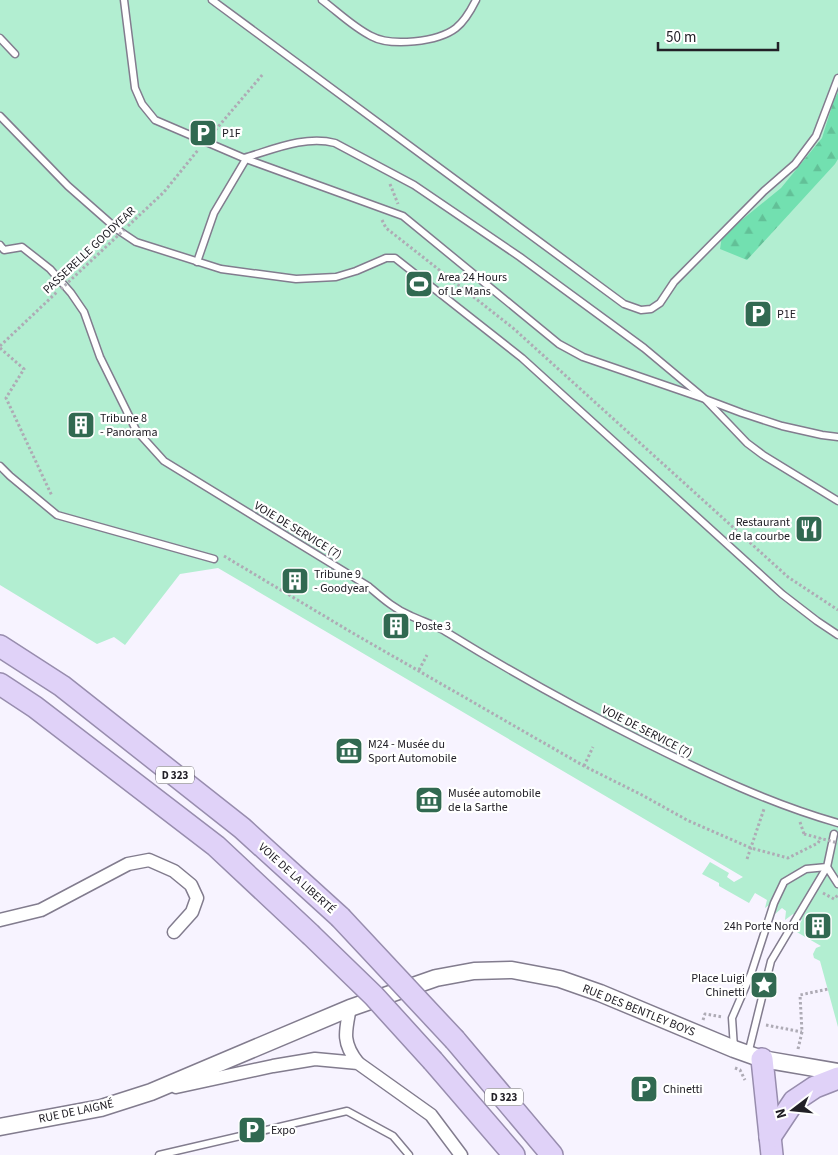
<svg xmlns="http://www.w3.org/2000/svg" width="838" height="1155" viewBox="0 0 838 1155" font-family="'Source Sans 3',sans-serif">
<defs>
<pattern id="forest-firs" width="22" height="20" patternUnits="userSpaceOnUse" patternTransform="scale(1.25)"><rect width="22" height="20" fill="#72e0b0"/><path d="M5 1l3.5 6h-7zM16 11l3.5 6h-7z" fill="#62c097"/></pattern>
</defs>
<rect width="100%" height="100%" fill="#f7f3ff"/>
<polygon fill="#b2eed1" points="0,0 838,0 838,1027 820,961 814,958 813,954 816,948 821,946 795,931 802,920 793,914 785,920 786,911 782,908 775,914 776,905 772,903 765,908 767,900 755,893 749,903 719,886 719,883 702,874 710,862 729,873 727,877 734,882 743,877 218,568 180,574 125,645 114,637 97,644 0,585"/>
<polygon fill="url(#forest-firs)" points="838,92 838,159 835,164 747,260 720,249 722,236 781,188 822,138 833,103"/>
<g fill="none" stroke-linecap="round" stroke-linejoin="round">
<defs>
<g id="service">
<polyline points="124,0 135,88 142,104 155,120 246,159 403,216 559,344 583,357 705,399 747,443 763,455 838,501"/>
<polyline points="212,0 624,304 641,310 651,309 660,303 674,282 764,191 795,164 816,136 838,78"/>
<path d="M322 0C338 12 353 27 371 36 391 47 438 42 456 28 465 21 471 10 476 0"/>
<polyline points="0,38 15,54"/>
<polyline points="0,116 68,186 118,230 136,242 221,269 296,279 336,277 356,271 386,258 395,258 522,358 782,594 817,621 838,635"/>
<path d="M244 158C272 150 305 135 335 143L414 185 520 257 644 348 705 399 742 413 782 426 822 435 838 437"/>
<path d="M0 245 4 250 22 247 50 269 71 293 84 312 100 357 136 430 164 461 368 586C381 597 394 609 411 616 424 622 436 625 448 633 513 673 578 709 646 743 708 774 771 804 838 823"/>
<polyline points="197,262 214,213 246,159"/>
<polyline points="0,466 10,476 57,515 214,559"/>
<polyline points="734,1048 732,1018 751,974 774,903 784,882 806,869 827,867 834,834"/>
<polyline points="748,1054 771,961 827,867 838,884"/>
<polyline points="159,1155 347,1111 393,1136 409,1155"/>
</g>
<g id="minor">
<polyline points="0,920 41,910 128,864 149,860 174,871 191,885 197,898 192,912 174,932"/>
<path d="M350 1008C345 1032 342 1043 358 1063"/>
<polyline points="176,1087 273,1066 315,1059 358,1063 431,1115 461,1155"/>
</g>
<polyline id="tertiary" points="0,1127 101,1108 151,1092 350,1008 436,978 474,971 512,970 560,979 600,993 734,1049 762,1059 838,1072"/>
<g id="trunk">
<polyline points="0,646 62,686 242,828 340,917"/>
<polyline points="0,684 35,707 216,846 310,934"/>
<polyline points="455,1040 552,1155"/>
<polyline points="762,1059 772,1155"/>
<polyline points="433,1061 514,1155"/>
<polyline points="770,1137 794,1101 815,1087 838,1078"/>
</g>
</defs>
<use href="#service" stroke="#827c8e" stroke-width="9"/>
<use href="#minor" stroke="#827c8e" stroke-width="15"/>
<use href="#tertiary" stroke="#827c8e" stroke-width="19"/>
<use href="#trunk" stroke="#988dae" stroke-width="24"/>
<g stroke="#aeabb5" stroke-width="3" stroke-dasharray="2.5 2.5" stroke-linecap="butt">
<polyline points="212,134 263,74"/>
<polyline points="390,184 398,204"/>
<polyline points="382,220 386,228 513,328 788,577 838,610"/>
<polyline points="128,226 164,192 198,150"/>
<polyline points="0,346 57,292"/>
<polyline points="0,348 24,369 6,398 52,496"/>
<polyline points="224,556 351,632 584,766 642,795 687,820 751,848 788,858 818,843 821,838"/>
<polyline points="419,670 427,655"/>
<polyline points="584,766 593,747"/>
<polyline points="800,822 804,834"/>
<polyline points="747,859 764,809"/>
<polyline points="823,893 834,899 838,895"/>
<polyline points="703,1020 705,1014 723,1017"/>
<polyline points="766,1025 802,1032"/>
<polyline points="798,1049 802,1032 800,995 828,989"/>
<polyline points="735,1068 740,1070 745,1080"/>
</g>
<use href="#service" stroke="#fff" stroke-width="6"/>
<use href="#minor" stroke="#fff" stroke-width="12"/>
<use href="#tertiary" stroke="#fff" stroke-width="16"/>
<use href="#trunk" stroke="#e0d2f8" stroke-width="21"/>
<defs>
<g id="trunk-bridge">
<polyline points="340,917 455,1040"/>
<polyline points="310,934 374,996 433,1061"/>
</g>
</defs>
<use href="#trunk-bridge" stroke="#988dae" stroke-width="24" stroke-linecap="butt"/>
<g stroke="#aeabb5" stroke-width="3" stroke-dasharray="2.5 2.5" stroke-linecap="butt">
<polyline points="61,289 124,230"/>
<polyline points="804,834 838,843"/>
</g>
<use href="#trunk-bridge" stroke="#e0d2f8" stroke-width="21"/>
</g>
<defs>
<symbol id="parking-square" viewBox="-11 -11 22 22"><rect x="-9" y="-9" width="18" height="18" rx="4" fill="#316951" stroke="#fff"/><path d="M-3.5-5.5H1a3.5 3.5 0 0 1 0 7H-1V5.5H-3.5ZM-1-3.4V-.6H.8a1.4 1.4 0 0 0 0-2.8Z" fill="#fff"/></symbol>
<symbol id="stadium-square" viewBox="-11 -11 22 22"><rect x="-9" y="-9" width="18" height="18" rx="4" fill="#316951" stroke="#fff"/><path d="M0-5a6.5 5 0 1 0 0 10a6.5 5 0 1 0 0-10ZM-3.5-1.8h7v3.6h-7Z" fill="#fff"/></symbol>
<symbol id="building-square" viewBox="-11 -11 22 22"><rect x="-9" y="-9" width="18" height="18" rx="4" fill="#316951" stroke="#fff"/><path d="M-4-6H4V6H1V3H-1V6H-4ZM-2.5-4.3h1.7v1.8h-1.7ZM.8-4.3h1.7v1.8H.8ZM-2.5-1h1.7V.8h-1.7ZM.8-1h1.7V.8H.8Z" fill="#fff"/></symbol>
<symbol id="restaurant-square" viewBox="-11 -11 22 22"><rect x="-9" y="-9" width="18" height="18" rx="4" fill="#316951" stroke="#fff"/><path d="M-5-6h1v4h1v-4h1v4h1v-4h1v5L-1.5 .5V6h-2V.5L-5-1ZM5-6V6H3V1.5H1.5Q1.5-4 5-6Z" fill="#fff"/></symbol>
<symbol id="museum-square" viewBox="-11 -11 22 22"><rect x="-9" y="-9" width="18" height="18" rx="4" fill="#316951" stroke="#fff"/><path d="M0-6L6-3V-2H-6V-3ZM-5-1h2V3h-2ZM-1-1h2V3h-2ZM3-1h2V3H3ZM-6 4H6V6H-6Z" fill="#fff"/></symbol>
<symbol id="sight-square" viewBox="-11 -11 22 22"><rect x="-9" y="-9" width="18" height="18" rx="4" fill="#316951" stroke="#fff"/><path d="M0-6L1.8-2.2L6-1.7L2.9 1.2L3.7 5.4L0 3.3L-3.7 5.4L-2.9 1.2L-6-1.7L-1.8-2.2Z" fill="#fff"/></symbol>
</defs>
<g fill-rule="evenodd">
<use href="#parking-square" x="187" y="117" width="32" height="32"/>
<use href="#stadium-square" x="403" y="268" width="32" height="32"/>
<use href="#parking-square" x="742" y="298" width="32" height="32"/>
<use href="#building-square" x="65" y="409" width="32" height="32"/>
<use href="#restaurant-square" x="793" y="513" width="32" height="32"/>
<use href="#building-square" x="279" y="565" width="32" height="32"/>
<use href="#building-square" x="380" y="610" width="32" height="32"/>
<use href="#museum-square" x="333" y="735" width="32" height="32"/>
<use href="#museum-square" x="413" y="784" width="32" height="32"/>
<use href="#building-square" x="802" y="910" width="32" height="32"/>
<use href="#sight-square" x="748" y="969" width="32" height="32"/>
<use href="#parking-square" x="628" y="1073" width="32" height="32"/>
<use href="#parking-square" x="236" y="1114" width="32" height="32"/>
</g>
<g text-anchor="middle" stroke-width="4.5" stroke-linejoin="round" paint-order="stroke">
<g fill="#fff" stroke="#646368" stroke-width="1">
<rect x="156" y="766.5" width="38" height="17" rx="4"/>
<rect x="485" y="1088.5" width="38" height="17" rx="4"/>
</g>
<g font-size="11" font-weight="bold" fill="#222027">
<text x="175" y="779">D 323</text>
<text x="504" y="1101">D 323</text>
</g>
<g font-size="12" fill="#222027" stroke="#fff" text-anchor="start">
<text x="222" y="137">P1F</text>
<text x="438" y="281">Area 24 Hours<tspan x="438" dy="14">of Le Mans</tspan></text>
<text x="777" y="318">P1E</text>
<text x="100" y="422">Tribune 8<tspan x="100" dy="14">- Panorama</tspan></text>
<text x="790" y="526" text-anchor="end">Restaurant<tspan x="790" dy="14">de la courbe</tspan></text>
<text x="314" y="578">Tribune 9<tspan x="314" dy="14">- Goodyear</tspan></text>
<text x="415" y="630">Poste 3</text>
<text x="368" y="748">M24 - Musée du<tspan x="368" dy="14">Sport Automobile</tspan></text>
<text x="448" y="797">Musée automobile<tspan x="448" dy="14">de la Sarthe</tspan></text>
<text x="799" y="930" text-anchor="end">24h Porte Nord</text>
<text x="745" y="982" text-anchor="end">Place Luigi<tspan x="745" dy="14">Chinetti</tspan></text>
<text x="663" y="1093">Chinetti</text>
<text x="271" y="1134">Expo</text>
</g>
<g font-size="12" fill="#222027" stroke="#fff">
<text transform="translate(89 250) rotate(-43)" y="4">PASSERELLE GOODYEAR</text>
<text transform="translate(298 530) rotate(31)" y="4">VOIE DE SERVICE (7)</text>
<text transform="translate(647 731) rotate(27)" y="4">VOIE DE SERVICE (7)</text>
<text transform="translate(297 878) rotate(42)" y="4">VOIE DE LA LIBERTÉ</text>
<text transform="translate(639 1010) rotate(22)" y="4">RUE DES BENTLEY BOYS</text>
<text transform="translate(76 1111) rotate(-12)" y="4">RUE DE LAIGNÉ</text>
</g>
</g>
<g transform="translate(793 1110) rotate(254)" stroke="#ffffff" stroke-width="4" paint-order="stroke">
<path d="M0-4L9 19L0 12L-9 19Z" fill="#222027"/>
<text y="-8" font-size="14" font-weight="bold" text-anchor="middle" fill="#222027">N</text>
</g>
<path d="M658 42v8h120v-8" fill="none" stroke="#222027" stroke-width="2.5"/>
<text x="666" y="42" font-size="15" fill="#222027" stroke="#ffffff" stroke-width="4" paint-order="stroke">50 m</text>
</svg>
